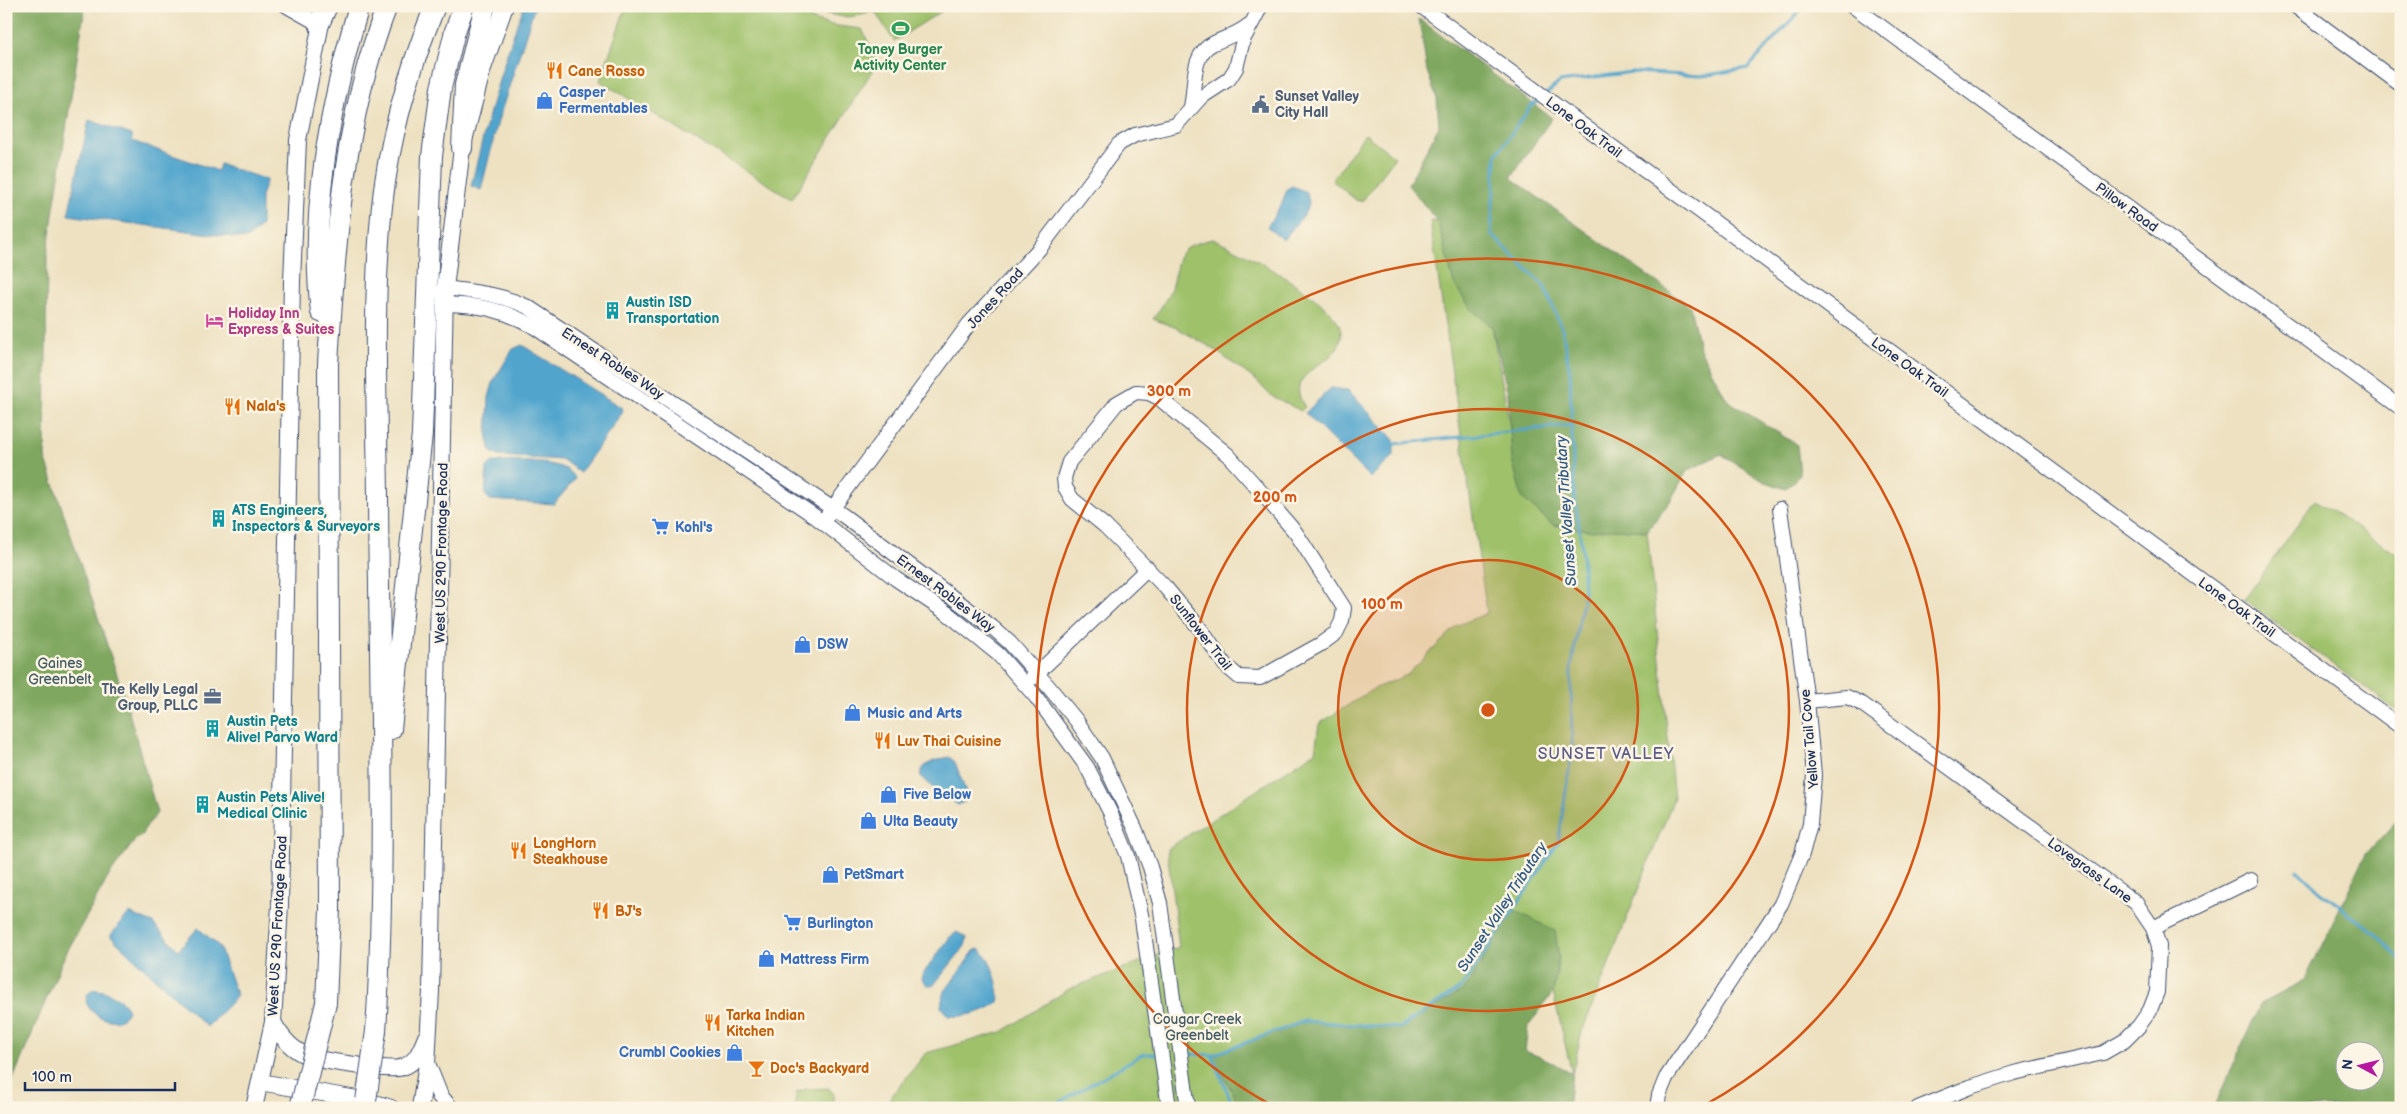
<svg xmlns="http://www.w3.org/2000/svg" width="2407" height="1114" viewBox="0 0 2407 1114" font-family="'Balsamiq Sans',sans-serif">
<rect width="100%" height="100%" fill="#fcf5e5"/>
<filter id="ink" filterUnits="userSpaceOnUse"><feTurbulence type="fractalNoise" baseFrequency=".02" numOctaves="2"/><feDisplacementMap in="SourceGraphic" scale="10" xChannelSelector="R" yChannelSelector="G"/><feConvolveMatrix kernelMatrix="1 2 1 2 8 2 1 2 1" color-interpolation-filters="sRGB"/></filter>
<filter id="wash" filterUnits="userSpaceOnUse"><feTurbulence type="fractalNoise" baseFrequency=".0096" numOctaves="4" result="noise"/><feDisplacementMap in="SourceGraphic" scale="20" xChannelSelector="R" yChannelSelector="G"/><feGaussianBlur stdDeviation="1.12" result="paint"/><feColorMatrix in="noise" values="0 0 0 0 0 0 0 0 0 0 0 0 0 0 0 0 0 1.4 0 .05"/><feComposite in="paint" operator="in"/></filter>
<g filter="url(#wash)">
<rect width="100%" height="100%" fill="#ede1c1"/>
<g fill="#9fc16a" stroke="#5d7864">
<path d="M626 6H793C811 25 838 26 862 29L876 59 874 68 792 199 600 81Z"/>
<path d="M805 6H950L894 41 874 10C852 22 828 16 805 6Z"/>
<polygon points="1365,134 1395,157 1363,200 1357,201 1332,180"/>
<polygon points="1430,221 1438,222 1454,284 1492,326 1511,433 1624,529 1647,531 1674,798 1582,1032 1572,1074 1553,992 1559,958 1383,1108 882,1108 926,1053 1002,1032 1069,989 1179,947 1167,849 1315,752 1319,724 1373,689 1407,675 1458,625 1487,613"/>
<path d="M1213 239C1241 249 1327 298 1339 324 1341 329 1342 337 1340 342 1332 368 1281 372 1305 407L1301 411 1270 395 1257 381 1212 348 1177 328 1153 319C1160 309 1167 299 1171 288 1181 256 1173 247 1213 239Z"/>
<polygon points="2315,500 2401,557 2401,714 2244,600"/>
<polygon points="829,1088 834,1094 832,1106 794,1108 797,1092 806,1089"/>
</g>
<g fill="#7fa75e" stroke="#4d6b5e" fill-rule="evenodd">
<polygon points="6,6 85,6 47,254 45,457 127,705 157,813 143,831 143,835 136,839 110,874 64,957 6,1096"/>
<polygon points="1419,19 1552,118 1511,178 1690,306 1699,347 1727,400 1797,445 1800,475 1786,489 1763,481 1721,454 1687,471 1669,503 1647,531 1611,529 1593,531 1553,525 1522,498 1512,459 1508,393 1492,326 1471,309 1454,284 1438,222 1408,185 1439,126 1437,99 1427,71"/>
<path d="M2401 816V1108H2213L2261 1003 2305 980 2366 854ZM2344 1052H2374V1082H2344Z"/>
<polygon points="1514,910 1555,931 1559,958 1553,992 1528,1027 1525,1051 1548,1060 1572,1074 1568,1108 1239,1108 1235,1097 1212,1055 1305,1021 1400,1028 1465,989"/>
</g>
<g fill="#51a5cd" stroke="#366a96">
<path d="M524 6H535L498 121 481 190 471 186C486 125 501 65 524 6Z"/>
<polygon points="89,120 132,135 132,141 218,171 220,164 267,180 261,196 261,226 247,239 68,215"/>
<polygon points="1292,186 1307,192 1309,203 1304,215 1283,240 1267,227 1282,203 1287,189"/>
<polygon points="522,345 622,408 622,413 580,473 563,460 499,456 491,452 487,433 489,397 494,380 513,349"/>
<polygon points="1331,388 1348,390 1394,440 1394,456 1370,478 1305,413"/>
<path d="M492 462C510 462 570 458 575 479L554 504 490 500 485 495 487 467Z"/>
<path d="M949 757 955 762 967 795 966 801 958 805 933 788 920 776C922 762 937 760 949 757Z"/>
<polygon points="129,913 153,923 178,950 198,928 219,946 237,996 207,1027 110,936"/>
<polygon points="957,932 967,938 965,946 933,986 927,985 922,979 923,974 950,937"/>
<path d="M978 949C990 953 1002 991 998 1002 987 1012 962 1018 948 1016L941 1007 943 994 974 951Z"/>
<path d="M92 990C104 988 124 999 128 1010 121 1036 69 1007 92 990Z"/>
</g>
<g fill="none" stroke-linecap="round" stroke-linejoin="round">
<g stroke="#51a5cd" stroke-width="3">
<polyline points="1547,93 1560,82 1632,72 1702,76 1748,68 1804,6"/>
<polyline points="1394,444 1572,425"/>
<polyline points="2298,870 2320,891 2374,932 2401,960"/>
<polyline points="1184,1054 1212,1055 1305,1021 1400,1028 1462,987 1558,843 1572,751 1571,669 1584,593 1582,548 1574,494 1570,372 1562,329 1544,286 1491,234 1496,155 1531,106 1540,99"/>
<polyline points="1212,1055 1234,1108"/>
<polyline points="1040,1108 1060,1102 1143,1054 1158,1054"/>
</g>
</g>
</g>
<g filter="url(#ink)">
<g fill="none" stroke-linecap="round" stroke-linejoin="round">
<defs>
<g id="minor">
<polyline points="287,6 319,24"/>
<polyline points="1421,6 2401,727"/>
<polyline points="1853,6 2401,408"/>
<polyline points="2295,6 2401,85"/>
<path d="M1191 107C1196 85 1190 54 1214 43 1227 37 1238 34 1249 25"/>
<path d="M445 288C475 292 501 294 528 307L844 516 992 627 1010 643 1048 686 1076 720 1102 758 1135 828 1150 867 1160 903 1188 1108"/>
<path d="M444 304C479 305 502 309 533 326L813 515 896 579 947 613 998 654 1036 697 1087 767 1110 812 1128 856 1142 919 1169 1108"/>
<polygon points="1136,392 1149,393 1159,398 1228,455 1261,492 1296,533 1344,608 1342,621 1336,633 1321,644 1260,678 1239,677 1225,665 1202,631 1166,588 1105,526 1072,499 1065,487 1064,478 1069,462 1117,403"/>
<polyline points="827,516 969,324 1040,248 1119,144 1135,135 1176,125 1200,98 1229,79 1236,68 1243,40 1261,6"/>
<polyline points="1031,679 1148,568"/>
<polyline points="1807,701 1847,697 1862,704 2136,903 2153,928 2159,946 2157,992 2150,1010 2139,1026 2124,1041 2103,1053 2014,1073 1970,1087 1918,1108"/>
<polyline points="2153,928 2251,880"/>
<polyline points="1657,1108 1659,1095 1666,1078 1781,904 1802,854 1810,824 1814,775 1807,701 1780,509"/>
</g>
<g id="major">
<path d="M273 1022C281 1037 291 1050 308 1056 321 1061 392 1072 403 1067 417 1062 421 1049 426 1037"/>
<polyline points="428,1066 440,1096 450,1108"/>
<polyline points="260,1082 368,1101 391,1108"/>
<polyline points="254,1108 273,1022 280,905 292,281 298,140 323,13"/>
<polyline points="420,1108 427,1064 431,991 445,288 462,148 483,68 505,6"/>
</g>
<g id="highway">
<polyline points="319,24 327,6"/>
<polyline points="462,148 465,85 485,6"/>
<path d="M321 312C309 214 331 100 359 6"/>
<polyline points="391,729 422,434 432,156 441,88 455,31 464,6"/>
<path d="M326 1003 330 909 328 364C335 243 343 120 387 6"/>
<path d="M376 1031C387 853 379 674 378 497 377 400 372 303 382 206 389 138 409 70 435 6"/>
</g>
</defs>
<use href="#minor" stroke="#3a4a6d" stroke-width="16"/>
<use href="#major" stroke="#3a4a6d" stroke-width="18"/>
<use href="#highway" stroke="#3a4a6d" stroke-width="22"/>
<use href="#minor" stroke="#fff" stroke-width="14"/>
<use href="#major" stroke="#fff" stroke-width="16"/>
<use href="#highway" stroke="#fff" stroke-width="20"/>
<defs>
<g id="highway-bridge">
<polyline points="300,1108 326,1003"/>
<polyline points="365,1108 376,1031"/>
</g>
</defs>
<use href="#highway-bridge" stroke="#3a4a6d" stroke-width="22" stroke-linecap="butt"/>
<use href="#highway-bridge" stroke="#fff" stroke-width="20"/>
</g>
</g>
<circle cx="1488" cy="710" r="150" fill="#d45514" fill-opacity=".12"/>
<g fill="none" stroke="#d45514" stroke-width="2.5">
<circle cx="1488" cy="710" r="150"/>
<circle cx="1488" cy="710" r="301"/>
<path d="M1273 1106A451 451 0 1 1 1703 1106"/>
</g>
<defs>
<symbol id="stadium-bare" viewBox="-9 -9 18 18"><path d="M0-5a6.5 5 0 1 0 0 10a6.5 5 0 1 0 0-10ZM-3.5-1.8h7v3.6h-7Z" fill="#2e9e5b" stroke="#fcf5e5" stroke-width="2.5" paint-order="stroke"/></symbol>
<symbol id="restaurant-bare" viewBox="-9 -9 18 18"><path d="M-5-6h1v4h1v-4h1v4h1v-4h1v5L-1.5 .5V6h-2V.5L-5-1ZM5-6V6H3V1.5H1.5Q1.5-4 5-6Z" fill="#e8710a" stroke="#fcf5e5" stroke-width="2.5" paint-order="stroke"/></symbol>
<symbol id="shop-bare" viewBox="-9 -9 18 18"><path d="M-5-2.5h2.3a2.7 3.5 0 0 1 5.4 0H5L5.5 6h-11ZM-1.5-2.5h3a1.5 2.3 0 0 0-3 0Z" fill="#3f7fe0" stroke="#fcf5e5" stroke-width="2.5" paint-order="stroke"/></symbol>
<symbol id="civic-bare" viewBox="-9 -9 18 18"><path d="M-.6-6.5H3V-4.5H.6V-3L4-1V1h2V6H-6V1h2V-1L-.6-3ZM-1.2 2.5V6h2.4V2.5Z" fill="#5c6f8a" stroke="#fcf5e5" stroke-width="2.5" paint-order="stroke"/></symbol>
<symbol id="building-bare" viewBox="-9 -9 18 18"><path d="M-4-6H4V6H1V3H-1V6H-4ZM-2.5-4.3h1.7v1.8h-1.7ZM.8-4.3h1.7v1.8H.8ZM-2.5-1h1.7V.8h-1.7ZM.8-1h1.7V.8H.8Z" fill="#0f9aa8" stroke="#fcf5e5" stroke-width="2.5" paint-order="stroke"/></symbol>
<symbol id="hotel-bare" viewBox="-9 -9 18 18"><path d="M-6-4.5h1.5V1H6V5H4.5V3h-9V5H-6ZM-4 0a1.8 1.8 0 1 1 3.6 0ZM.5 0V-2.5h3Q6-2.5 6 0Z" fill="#d1479c" stroke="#fcf5e5" stroke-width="2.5" paint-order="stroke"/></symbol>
<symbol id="supermarket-bare" viewBox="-9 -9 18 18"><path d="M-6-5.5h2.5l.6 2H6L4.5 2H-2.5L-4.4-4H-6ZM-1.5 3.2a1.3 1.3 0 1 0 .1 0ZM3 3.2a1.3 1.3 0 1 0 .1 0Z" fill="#3f7fe0" stroke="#fcf5e5" stroke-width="2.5" paint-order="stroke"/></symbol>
<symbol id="office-bare" viewBox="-9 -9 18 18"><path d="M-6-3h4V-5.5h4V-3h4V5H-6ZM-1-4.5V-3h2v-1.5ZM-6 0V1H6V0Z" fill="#5c6f8a" stroke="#fcf5e5" stroke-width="2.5" paint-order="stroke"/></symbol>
<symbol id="bar-bare" viewBox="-9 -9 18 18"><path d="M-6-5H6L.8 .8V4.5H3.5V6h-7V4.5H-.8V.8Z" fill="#e8710a" stroke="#fcf5e5" stroke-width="2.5" paint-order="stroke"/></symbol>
</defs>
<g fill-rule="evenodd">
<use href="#stadium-bare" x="888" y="16" width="25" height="25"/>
<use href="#restaurant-bare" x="542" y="58" width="25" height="25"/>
<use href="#shop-bare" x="532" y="88" width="25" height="25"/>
<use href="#civic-bare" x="1248" y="92" width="25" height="25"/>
<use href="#building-bare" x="600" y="298" width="25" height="25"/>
<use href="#hotel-bare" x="202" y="308" width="25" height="25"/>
<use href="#restaurant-bare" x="220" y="394" width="25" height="25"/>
<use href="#building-bare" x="206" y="506" width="25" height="25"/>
<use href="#supermarket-bare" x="648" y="514" width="25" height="25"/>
<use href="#shop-bare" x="790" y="632" width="25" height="25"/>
<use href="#office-bare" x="200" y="684" width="25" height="25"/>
<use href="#shop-bare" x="840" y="700" width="25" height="25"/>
<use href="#building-bare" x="200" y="716" width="25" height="25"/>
<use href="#restaurant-bare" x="870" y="728" width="25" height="25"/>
<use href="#shop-bare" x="876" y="782" width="25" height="25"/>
<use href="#building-bare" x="190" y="792" width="25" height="25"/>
<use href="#shop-bare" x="856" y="808" width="25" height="25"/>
<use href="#restaurant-bare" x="506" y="838" width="25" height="25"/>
<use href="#shop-bare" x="818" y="862" width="25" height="25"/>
<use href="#restaurant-bare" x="588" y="898" width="25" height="25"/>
<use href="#supermarket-bare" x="780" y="910" width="25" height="25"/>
<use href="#shop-bare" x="754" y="946" width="25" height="25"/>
<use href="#restaurant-bare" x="700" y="1010" width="25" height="25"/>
<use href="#shop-bare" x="722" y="1040" width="25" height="25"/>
<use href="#bar-bare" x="744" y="1056" width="25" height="25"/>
</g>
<g text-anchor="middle" stroke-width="5" stroke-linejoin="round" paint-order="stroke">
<g font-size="14" font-weight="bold" fill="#27864d" stroke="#fcf5e5">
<text x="900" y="54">Toney Burger<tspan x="900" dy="16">Activity Center</tspan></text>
</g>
<g font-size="14" font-weight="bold" fill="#c56008" stroke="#fcf5e5" text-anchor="start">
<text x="568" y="76">Cane Rosso</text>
<text x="246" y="411">Nala's</text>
<text x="897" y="746">Luv Thai Cuisine</text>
<text x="533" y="848">LongHorn<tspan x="533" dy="16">Steakhouse</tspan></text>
<text x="615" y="916">BJ's</text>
<text x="726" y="1020">Tarka Indian<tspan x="726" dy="16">Kitchen</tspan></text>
<text x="770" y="1073">Doc's Backyard</text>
</g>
<g font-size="14" font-weight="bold" fill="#366cbe" stroke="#fcf5e5" text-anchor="start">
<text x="559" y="97">Casper<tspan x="559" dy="16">Fermentables</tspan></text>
<text x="675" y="532">Kohl's</text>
<text x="817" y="649">DSW</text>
<text x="867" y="718">Music and Arts</text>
<text x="903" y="799">Five Below</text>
<text x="883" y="826">Ulta Beauty</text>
<text x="844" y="879">PetSmart</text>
<text x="807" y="928">Burlington</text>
<text x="780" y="964">Mattress Firm</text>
<text x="721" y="1057" text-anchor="end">Crumbl Cookies</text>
</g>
<g font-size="14" font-weight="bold" fill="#4e5e75" stroke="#fcf5e5" text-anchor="start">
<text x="1275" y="101">Sunset Valley<tspan x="1275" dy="16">City Hall</tspan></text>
<text x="198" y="694" text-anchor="end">The Kelly Legal<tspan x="198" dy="16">Group, PLLC</tspan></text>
</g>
<g font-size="14" fill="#1b2f5e" stroke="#fcf5e5">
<text transform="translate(1584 127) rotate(37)" y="5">Lone Oak Trail</text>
<text transform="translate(2127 207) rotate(36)" y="5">Pillow Road</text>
<text transform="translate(995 298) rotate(-48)" y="5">Jones Road</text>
<text transform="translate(613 363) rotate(33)" y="5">Ernest Robles Way</text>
<text transform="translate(1910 367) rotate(36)" y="5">Lone Oak Trail</text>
<text transform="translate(441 553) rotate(-89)" y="5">West US 290 Frontage Road</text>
<text transform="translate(946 593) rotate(37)" y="5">Ernest Robles Way</text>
<text transform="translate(2237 607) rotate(36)" y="5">Lone Oak Trail</text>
<text transform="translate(1201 632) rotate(52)" y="5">Sunflower Trail</text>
<text transform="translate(1809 739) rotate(-95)" y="5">Yellow Tail Cove</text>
<text transform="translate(2090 870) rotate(36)" y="5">Lovegrass Lane</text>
<text transform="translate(277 926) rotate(-87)" y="5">West US 290 Frontage Road</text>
</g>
<g font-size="14" font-weight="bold" fill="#0d838f" stroke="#fcf5e5" text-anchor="start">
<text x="626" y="307">Austin ISD<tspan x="626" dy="16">Transportation</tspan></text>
<text x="232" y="515">ATS Engineers,<tspan x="232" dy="16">Inspectors &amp; Surveyors</tspan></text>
<text x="227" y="726">Austin Pets<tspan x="227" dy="16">Alive! Parvo Ward</tspan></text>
<text x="217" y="802">Austin Pets Alive!<tspan x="217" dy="16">Medical Clinic</tspan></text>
</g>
<g font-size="14" font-weight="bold" fill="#b23c85" stroke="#fcf5e5" text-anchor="start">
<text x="228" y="318">Holiday Inn<tspan x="228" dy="16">Express &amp; Suites</tspan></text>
</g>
<g font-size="14" fill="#435b62" stroke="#fcf5e5">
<text x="60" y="668">Gaines<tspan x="60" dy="16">Greenbelt</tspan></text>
<text x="1197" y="1024">Cougar Creek<tspan x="1197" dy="16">Greenbelt</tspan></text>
</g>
<g font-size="15" font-style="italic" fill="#2e5885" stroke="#fcf5e5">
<text transform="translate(1566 511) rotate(-94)" y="5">Sunset Valley Tributary</text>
<text transform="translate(1502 907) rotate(-57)" y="5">Sunset Valley Tributary</text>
</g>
<g font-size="16" letter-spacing="1" fill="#5b5b88" stroke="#fcf5e5">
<text x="1606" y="759">SUNSET VALLEY</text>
</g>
</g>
<circle cx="1488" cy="710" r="8" fill="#d45514" stroke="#fcf5e5" stroke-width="2.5"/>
<g font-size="15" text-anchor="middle" font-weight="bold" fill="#d45514" stroke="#fcf5e5" stroke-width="5" stroke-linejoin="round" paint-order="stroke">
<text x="1169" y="396">300 m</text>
<text x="1275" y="502">200 m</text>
<text x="1382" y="609">100 m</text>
</g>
<rect width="2407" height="1114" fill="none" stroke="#fcf5e5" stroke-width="25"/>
<g transform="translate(2360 1066) rotate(277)"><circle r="24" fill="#fcf5e5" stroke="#a2a6af"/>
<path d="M0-4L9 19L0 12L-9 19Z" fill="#b5179e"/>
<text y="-8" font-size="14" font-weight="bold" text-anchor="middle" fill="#1b2f5e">N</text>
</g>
<path d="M25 1082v8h150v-8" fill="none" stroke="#1b2f5e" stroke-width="2.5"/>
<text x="32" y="1082" font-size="15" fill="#1b2f5e" stroke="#fcf5e5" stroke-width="4" paint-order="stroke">100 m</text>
</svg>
